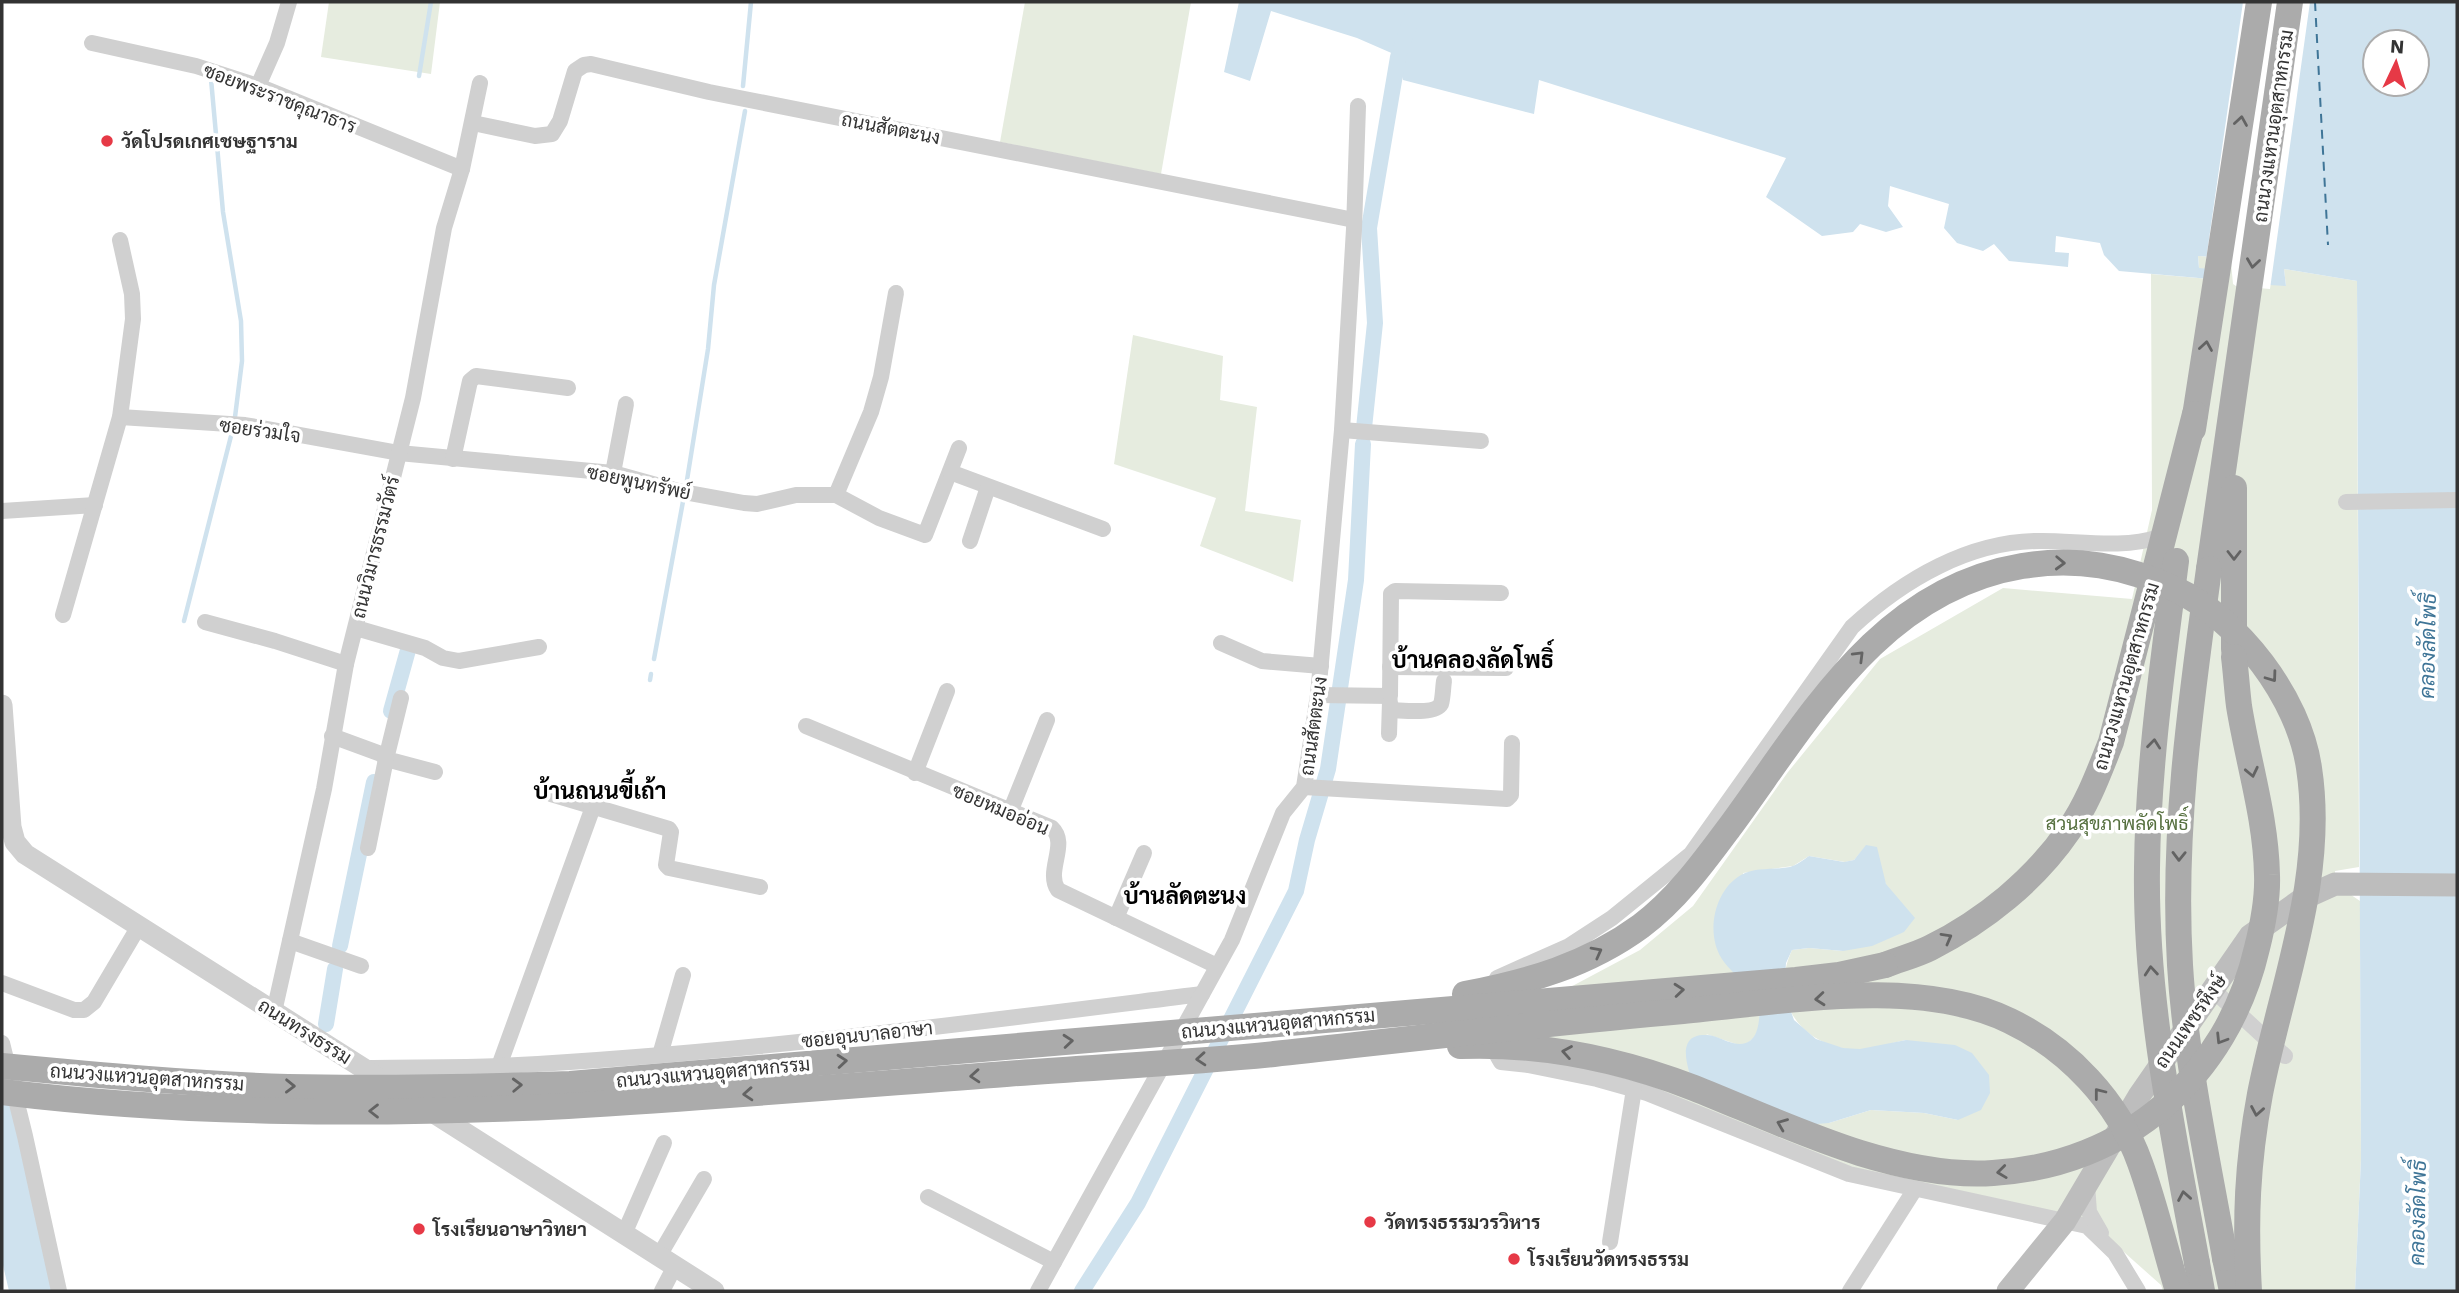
<svg xmlns="http://www.w3.org/2000/svg" width="2459" height="1293" viewBox="0 0 2459 1293" font-family="'Work Sans',Sarabun,sans-serif">
<rect width="100%" height="100%" fill="#fff"/>
<g fill="#e6ecdf" fill-rule="evenodd">
<polygon points="329,2 440,2 431,74 321,57"/>
<polygon points="1025,2 1191,2 1161,174 1000,142"/>
<path d="M2198 256 2234 258 2286 286 2284 269 2357 281 2359 867 2335 871V884L2360 901 2361 1159 2355 1291H2163L2161 1285 2107 1237 1849 1174 1647 1093 1528 1065 1563 991 1640 950 1693 906 1788 772 1880 659 2003 588 2132 599 2152 510 2151 274 2210 279 2199 268ZM1866 846 1886 884 1843 951 1809 948 1792 950C1771 995 1794 1038 1842 1048 1863 1053 1886 1044 1906 1040L1958 1120 1924 1113 1871 1110 1829 1123 1706 1034 1736 1044H1746L1754 1038 1760 1025 1759 996 1743 873 1793 866 1809 856 1845 862 1854 860Z"/>
<polygon points="1133,335 1223,356 1220,400 1257,407 1245,511 1301,520 1293,582 1200,546 1216,498 1114,464"/>
</g>
<g fill="#cfe2ee" fill-rule="evenodd">
<path d="M1239 2H2457V1291H2355L2361 1159 2357 281 2284 269 2286 286 2237 283 2234 258 2198 256 2199 268 2209 269 2210 279 2119 271 2104 255 2100 243 2056 236 2055 252 2069 253 2068 267 2009 261 1994 244 1983 251 1957 243 1944 228 1949 204 1890 186 1888 206 1903 227 1886 232 1860 224 1853 232 1822 236 1766 197 1786 158 1539 80 1534 114 1403 80 1396 55 1357 38 1271 11 1250 81 1224 72ZM2375 42H2417V84H2375Z"/>
<path d="M1866 845 1877 847 1886 884 1915 918 1904 932 1872 946 1843 951 1809 948 1792 950 1786 963 1784 992 1794 1020 1816 1039 1843 1048 1860 1049 1906 1040 1955 1045 1972 1053 1989 1075 1990 1093 1981 1110 1958 1120 1924 1113 1871 1110 1829 1123 1803 1125 1694 1086C1688 1069 1674 1033 1707 1035 1715 1035 1724 1041 1733 1043 1762 1050 1760 1015 1759 996 1748 985 1733 974 1724 962 1704 936 1714 890 1741 875 1754 867 1775 870 1790 867 1797 865 1803 860 1809 856L1844 862 1854 860Z"/>
<polygon points="2,1067 57,1291 9,1291 2,1261"/>
</g>
<polygon fill="#fff" points="2243,2 2310,2 2270,289 2236,286 2233,284 2231,262 2206,260"/>
<g fill="none" stroke-linecap="round" stroke-linejoin="round">
<g stroke="#cfe2ee" stroke-width="4.5">
<polyline points="419,76 431,2"/>
<polyline points="211,79 223,212 241,321 242,361 235,417"/>
<polyline points="743,86 751,2"/>
<polyline points="687,480 708,349 714,285 745,111"/>
<polyline points="184,621 231,436"/>
<polyline points="654,659 684,496"/>
<polyline points="650,680 651,674"/>
</g>
<g stroke="#cfe2ee" stroke-width="16">
<polyline points="1364,428 1375,323 1369,228 1398,57 1417,2"/>
<polyline points="391,711 408,650"/>
<polyline points="340,946 374,782"/>
<polyline points="326,1024 335,969"/>
<polyline points="1082,1291 1138,1203 1296,891 1307,840 1328,769 1356,580 1363,444"/>
</g>
<polyline stroke="#3f7597" stroke-width="2" stroke-dasharray="9 7" stroke-linecap="butt" points="2315,2 2328,245"/>
<g stroke="#d0d0d0" stroke-width="16">
<polyline points="92,43 196,66 258,86 462,169"/>
<polyline points="258,86 277,43 289,2"/>
<polyline points="473,123 535,136 552,134 560,121 575,71 584,65 591,64 709,92 1354,220"/>
<polyline points="120,417 245,425 399,453 613,473 678,491 744,503 757,504 796,495 836,495 879,518 925,535 959,448"/>
<polyline points="1342,430 1481,441"/>
<polyline points="453,459 470,381 476,376 568,388"/>
<polyline points="950,472 1103,529"/>
<polyline points="613,473 626,404"/>
<polyline points="836,495 871,412 881,377 896,293"/>
<polyline points="2346,502 2457,500"/>
<polyline points="2,511 95,505"/>
<polyline points="970,541 988,487"/>
<polyline points="63,615 120,417 133,319 132,294 120,240"/>
<polyline points="205,622 275,641 346,664"/>
<polyline points="356,628 425,648 443,658 459,661 539,647"/>
<polyline points="1221,643 1262,661 1321,666"/>
<polyline points="1390,667 1506,668"/>
<polyline points="1318,695 1390,696 1391,594 1395,591 1501,593"/>
<polyline points="401,698 386,759 435,772"/>
<path d="M1390 710C1401 710 1435 715 1441 704 1443 698 1443 687 1444 681"/>
<path d="M806 726 1052 828C1069 844 1045 871 1058 890L1217 966"/>
<polyline points="1389,734 1390,702"/>
<polyline points="332,736 381,754 386,759 368,848"/>
<polyline points="915,773 947,691"/>
<polyline points="1304,787 1507,799 1511,795 1512,743"/>
<polyline points="551,794 669,829 671,832 666,865 669,868 760,887"/>
<polyline points="1010,812 1047,720"/>
<polyline points="1116,918 1144,853"/>
<polyline points="290,941 361,966"/>
<path d="M1497 978 1569 946 1612 918 1691 854 1852 627C1903 580 1970 540 2042 541 2079 541 2123 549 2159 537L2162 527"/>
<polyline points="2,983 74,1010 84,1010 94,1002 139,926"/>
<polyline points="2212,989 2285,1056"/>
<polyline points="274,1012 324,789 346,664 413,398 444,228 462,169 480,83"/>
<polyline points="1489,1041 1501,1062 1528,1065 1597,1079 1647,1093 1849,1174 2087,1226 2115,1253 2138,1291"/>
<polyline points="2,1043 25,1136 59,1291"/>
<polyline points="660,1055 683,975"/>
<polyline points="499,1066 593,807"/>
<path d="M363 1068C409 1067 455 1068 501 1066 735 1054 969 1023 1202 994"/>
<polyline points="2087,1185 2089,1212 2101,1233"/>
<polyline points="928,1197 1054,1262"/>
<polyline points="624,1234 664,1143"/>
<polyline points="1610,1242 1634,1089"/>
<polyline points="659,1256 704,1179"/>
<polyline points="662,1291 675,1266"/>
<polyline points="1038,1291 1232,940 1283,813 1304,787 1318,695 1342,430 1354,229 1358,106"/>
<polyline points="1850,1291 1915,1189"/>
</g>
<g stroke="#d0d0d0" stroke-width="21">
<polyline points="2,705 11,827 15,842 25,854 396,1089"/>
<polyline points="426,1108 714,1291"/>
</g>
<polyline stroke="#bdbdbd" stroke-width="23" points="2008,1291 2065,1221 2139,1096 2250,936 2304,898 2335,884 2457,885"/>
<g stroke="#ababab" stroke-width="26">
<polyline points="2193,429 2259,2"/>
<polyline points="2209,569 2290,2"/>
<polyline points="2234,649 2234,488"/>
<path d="M1885 965C1900 959 1916 955 1930 948 1984 921 2035 880 2069 830 2088 803 2099 772 2111 742L2195 414"/>
<polyline points="2225,1258 2232,1291"/>
<polyline points="2197,1263 2202,1291"/>
</g>
<g stroke="#ababab" stroke-width="26">
<path d="M2176 561C2163 663 2148 765 2147 868 2145 1001 2173 1133 2197 1263"/>
<path d="M2209 569C2191 700 2172 832 2180 965 2186 1063 2208 1161 2225 1258"/>
<path d="M1465 994C1528 982 1588 965 1641 926 1676 900 1703 863 1729 828 1808 721 1878 590 2022 566 2077 557 2125 566 2175 589 2239 619 2299 698 2309 768 2326 879 2281 986 2260 1094 2247 1164 2245 1220 2249 1291"/>
<path d="M1460 1046C1541 1043 1619 1059 1694 1088 1749 1110 1803 1135 1860 1153 1902 1166 1949 1176 1993 1173 2126 1165 2227 1077 2257 948 2263 924 2268 900 2267 875 2266 818 2248 762 2239 706 2237 690 2236 673 2234 657"/>
<path d="M2 1066C97 1075 192 1084 288 1087 382 1089 476 1087 570 1084L1796 980 1839 975 1885 965"/>
<path d="M2 1092C189 1115 380 1115 568 1106 714 1097 860 1085 1006 1074 1095 1067 1185 1063 1274 1054 1410 1039 1546 1023 1683 1011 1782 1002 1918 976 2010 1021 2068 1049 2118 1101 2140 1163 2155 1204 2165 1249 2178 1291"/>
</g>
</g>
<defs><path id="oneway-chevron" d="M-2-3.5L2.5 0L-2 3.5" fill="none" stroke-width="1.6" stroke-linecap="round" stroke-linejoin="round" transform="scale(1.75)"/></defs>
<g stroke="#636363">
<use href="#oneway-chevron" transform="translate(2241 121) rotate(-81)"/>
<use href="#oneway-chevron" transform="translate(2253 263) rotate(98)"/>
<use href="#oneway-chevron" transform="translate(2206 346) rotate(-81)"/>
<use href="#oneway-chevron" transform="translate(2234 555) rotate(90)"/>
<use href="#oneway-chevron" transform="translate(2060 563) rotate(2)"/>
<use href="#oneway-chevron" transform="translate(1859 656) rotate(-45)"/>
<use href="#oneway-chevron" transform="translate(2272 677) rotate(54)"/>
<use href="#oneway-chevron" transform="translate(2154 744) rotate(-84)"/>
<use href="#oneway-chevron" transform="translate(2252 772) rotate(78)"/>
<use href="#oneway-chevron" transform="translate(2179 856) rotate(91)"/>
<use href="#oneway-chevron" transform="translate(1947 938) rotate(-29)"/>
<use href="#oneway-chevron" transform="translate(1597 952) rotate(-28)"/>
<use href="#oneway-chevron" transform="translate(2151 971) rotate(-95)"/>
<use href="#oneway-chevron" transform="translate(1679 990) rotate(-5)"/>
<use href="#oneway-chevron" transform="translate(1820 999) rotate(175)"/>
<use href="#oneway-chevron" transform="translate(2221 1039) rotate(122)"/>
<use href="#oneway-chevron" transform="translate(1068 1041) rotate(-5)"/>
<use href="#oneway-chevron" transform="translate(1567 1052) rotate(-170)"/>
<use href="#oneway-chevron" transform="translate(1201 1059) rotate(176)"/>
<use href="#oneway-chevron" transform="translate(842 1061) rotate(-5)"/>
<use href="#oneway-chevron" transform="translate(975 1076) rotate(176)"/>
<use href="#oneway-chevron" transform="translate(517 1085) rotate(-2)"/>
<use href="#oneway-chevron" transform="translate(290 1086) rotate(1)"/>
<use href="#oneway-chevron" transform="translate(2099 1093) rotate(-128)"/>
<use href="#oneway-chevron" transform="translate(748 1094) rotate(176)"/>
<use href="#oneway-chevron" transform="translate(374 1111) rotate(-180)"/>
<use href="#oneway-chevron" transform="translate(2257 1111) rotate(100)"/>
<use href="#oneway-chevron" transform="translate(1782 1124) rotate(-158)"/>
<use href="#oneway-chevron" transform="translate(2002 1172) rotate(173)"/>
<use href="#oneway-chevron" transform="translate(2184 1196) rotate(-100)"/>
</g>
<g fill="#e63946" stroke="#fff" stroke-width="2.5">
<circle cx="107" cy="141" r="7"/>
<circle cx="1370" cy="1222" r="7"/>
<circle cx="419" cy="1229" r="7"/>
<circle cx="1514" cy="1259" r="7"/>
</g>
<g text-anchor="middle" stroke-width="7" stroke-linejoin="round" paint-order="stroke">
<g font-size="19" fill="#333" stroke="#fff">
<text transform="translate(280 98) rotate(21)" y="7">ซอยพระราชคุณาธาร</text>
<text transform="translate(2273 126) rotate(-82)" y="7">ถนนวงแหวนอุตสาหกรรม</text>
<text transform="translate(891 128) rotate(11)" y="7">ถนนสัตตะนง</text>
<text transform="translate(260 430) rotate(8)" y="7">ซอยร่วมใจ</text>
<text transform="translate(639 482) rotate(12)" y="7">ซอยพูนทรัพย์</text>
<text transform="translate(375 547) rotate(-76)" y="7">ถนนวิมารธรรมวัตร์</text>
<text transform="translate(2126 676) rotate(-74)" y="7">ถนนวงแหวนอุตสาหกรรม</text>
<text transform="translate(1313 726) rotate(-82)" y="7">ถนนสัตตะนง</text>
<text transform="translate(1001 809) rotate(23)" y="7">ซอยหมออ่อน</text>
<text transform="translate(2190 1021) rotate(-55)" y="7">ถนนเพชรหึงษ์</text>
<text transform="translate(1278 1023) rotate(-5)" y="7">ถนนวงแหวนอุตสาหกรรม</text>
<text transform="translate(305 1031) rotate(32)" y="7">ถนนทรงธรรม</text>
<text transform="translate(867 1034) rotate(-6)" y="7">ซอยอุนบาลอาษา</text>
<text transform="translate(713 1072) rotate(-5)" y="7">ถนนวงแหวนอุตสาหกรรม</text>
<text transform="translate(147 1077) rotate(4)" y="7">ถนนวงแหวนอุตสาหกรรม</text>
</g>
<g font-size="19" font-weight="bold" fill="#333" stroke="#fff" text-anchor="start">
<text x="121" y="148">วัดโปรดเกศเชษฐาราม</text>
<text x="1384" y="1229">วัดทรงธรรมวรวิหาร</text>
<text x="433" y="1236">โรงเรียนอาษาวิทยา</text>
<text x="1528" y="1266">โรงเรียนวัดทรงธรรม</text>
</g>
<g font-size="19" fill="#56703f" stroke="#fff">
<text x="2117" y="830">สวนสุขภาพลัดโพธิ์</text>
</g>
<g font-size="21" font-style="italic" fill="#3f7597" stroke="#fff">
<text transform="translate(2428 646) rotate(-89)" y="7">คลองลัดโพธิ์</text>
<text transform="translate(2418 1213) rotate(-89)" y="7">คลองลัดโพธิ์</text>
</g>
<g font-size="23" font-weight="bold" fill="#000" stroke="#fff">
<text x="1473" y="668">บ้านคลองลัดโพธิ์</text>
<text x="600" y="799">บ้านถนนขี้เถ้า</text>
<text x="1185" y="904">บ้านลัดตะนง</text>
</g>
</g>
<rect width="2459" height="1293" fill="none" stroke="#333333" stroke-width="7"/>
<g transform="translate(2396 63) rotate(4)"><circle r="33" fill="#ffffff" stroke="#adadad" stroke-width="2"/>
<path d="M0-5L12 26L0 18L-12 26Z" fill="#e63946"/>
<text y="-10" font-size="19" font-weight="bold" text-anchor="middle" fill="#333333">N</text>
</g>
</svg>
